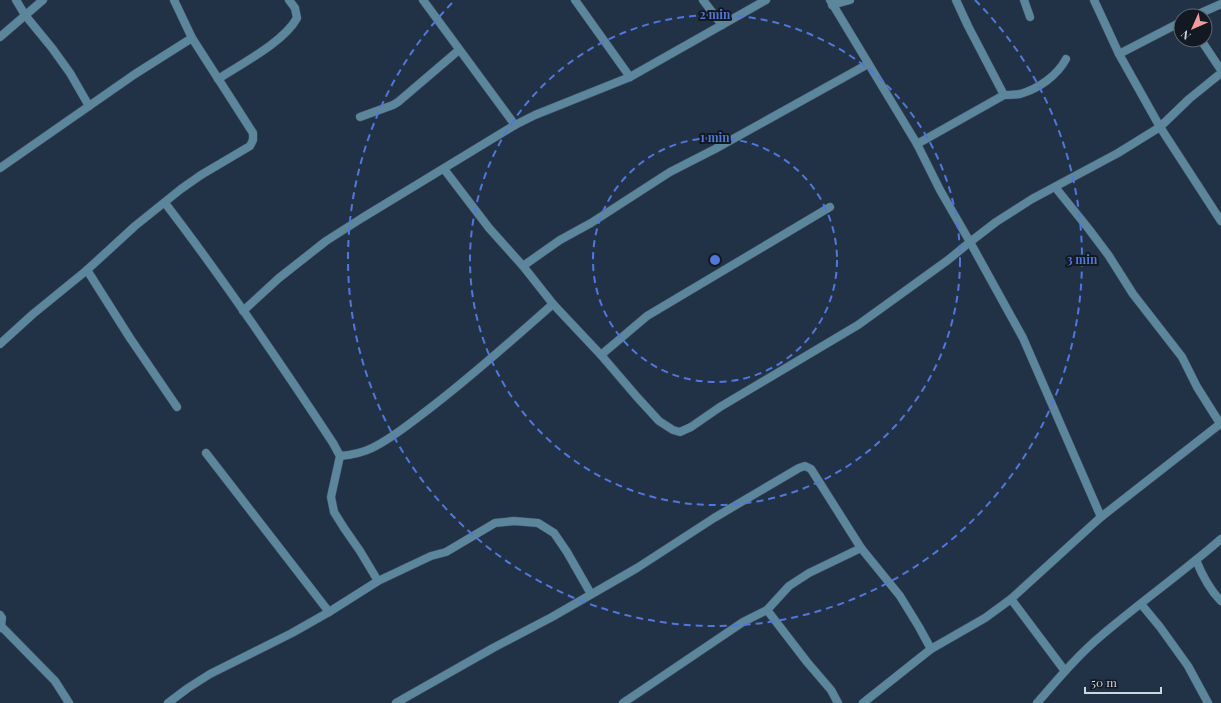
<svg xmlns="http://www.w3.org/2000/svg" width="1221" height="703" viewBox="0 0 1221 703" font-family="'Playfair Display',serif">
<rect width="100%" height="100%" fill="#223246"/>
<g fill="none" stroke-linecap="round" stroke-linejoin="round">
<defs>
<g id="street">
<polyline points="16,0 25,15 52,48 70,73 89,106"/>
<polyline points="423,0 515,125"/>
<polyline points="575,0 630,77"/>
<polyline points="703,0 722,25"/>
<polyline points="830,0 917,144 940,190 970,242 1023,338 1101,517"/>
<polyline points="956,0 968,26 1004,95"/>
<polyline points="1024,0 1030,17"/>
<polyline points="1094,0 1119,54 1160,127 1221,221"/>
<polyline points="832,5 850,0"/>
<polyline points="1194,16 1221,4"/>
<polyline points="0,37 43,0"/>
<polyline points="1201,40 1221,70"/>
<polyline points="1119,54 1181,22"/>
<path d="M218 79C241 64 284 42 297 18L295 8 289 0"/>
<polyline points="360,117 393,105 398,102 459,50"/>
<path d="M917 144 1004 95C1009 95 1015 95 1020 94 1038 89 1057 76 1066 59"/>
<polyline points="0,168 135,74 192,38"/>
<polyline points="444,169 489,228 523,266 553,304 601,355 637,397 659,421 673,430 680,432 691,427 720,407 858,325 948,260 970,242 996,222 1032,199 1118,153 1160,127 1189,99 1221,73"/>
<polyline points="1055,187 1088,228 1109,256 1133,294 1182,357 1197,387 1221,425"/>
<path d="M165 203C224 280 279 361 333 443L340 456 331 497 334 512 344 528 360 551 378 581"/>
<polyline points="523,266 560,240 591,223 670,172 715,149 868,64"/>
<polyline points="87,270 130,338 177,407"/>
<polyline points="243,311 279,278 326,241 362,218 515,125 535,115 630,77 766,0"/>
<polyline points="0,344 33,314 87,270 135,226 181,189 201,175 250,146 253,140 253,133 192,38 174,0"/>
<polyline points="601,355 647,316 830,207"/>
<polyline points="206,453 329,612"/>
<path d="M340 456C351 455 362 453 372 448 391 439 408 425 425 412 470 378 511 341 553 304"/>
<polyline points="861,548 900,596 919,627 931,649"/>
<path d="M1196 560C1202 575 1209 589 1221 601"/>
<polyline points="1011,599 1065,671"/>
<polyline points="1141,604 1160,627 1188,666 1208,703"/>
<polyline points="767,610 807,662 831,690 838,703"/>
<polyline points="0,615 2,618 1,626 0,628"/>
<polyline points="1,626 55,681 69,703"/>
<polyline points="168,703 188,688 210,674 292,633 329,612 378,581 431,556 446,552 495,523 514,521 538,523 554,533 567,552 591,594"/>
<polyline points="396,703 493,648 552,617 637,568 714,518 799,468 805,466 811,469 861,548 809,573 789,586 767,610 743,622 623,703"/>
<polyline points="863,703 931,649 985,618 1011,599 1101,517 1220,424"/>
<path d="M1037 703C1058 679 1078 655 1102 635 1141 602 1183 572 1221 539"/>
</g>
</defs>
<use href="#street" stroke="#415062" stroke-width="9"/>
<use href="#street" stroke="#5c869c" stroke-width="8"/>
</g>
<g fill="none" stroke="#5277db" stroke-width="2" stroke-dasharray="7 5">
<circle cx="715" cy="260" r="122"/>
<circle cx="715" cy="260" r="245"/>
<path d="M975 0A367 367 0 1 1 455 0"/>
</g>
<circle cx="715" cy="260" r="6" fill="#5277db" stroke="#121922" stroke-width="2"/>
<g font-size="12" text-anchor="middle" font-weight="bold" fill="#5277db" stroke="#121922" stroke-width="4" stroke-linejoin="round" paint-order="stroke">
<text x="715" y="19">2 min</text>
<text x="715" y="142">1 min</text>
<text x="1082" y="264">3 min</text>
</g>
<g transform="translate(1193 28) rotate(225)"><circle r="19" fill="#121922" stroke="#5c656f"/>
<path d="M0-3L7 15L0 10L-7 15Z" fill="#f59b9c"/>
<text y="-6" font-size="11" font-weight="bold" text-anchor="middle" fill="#ccd6e3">N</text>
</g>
<path d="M1085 687v6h76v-6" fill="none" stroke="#ccd6e3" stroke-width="2"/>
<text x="1091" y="687" font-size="12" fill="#ccd6e3" stroke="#121922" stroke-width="3" paint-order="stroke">50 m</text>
</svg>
